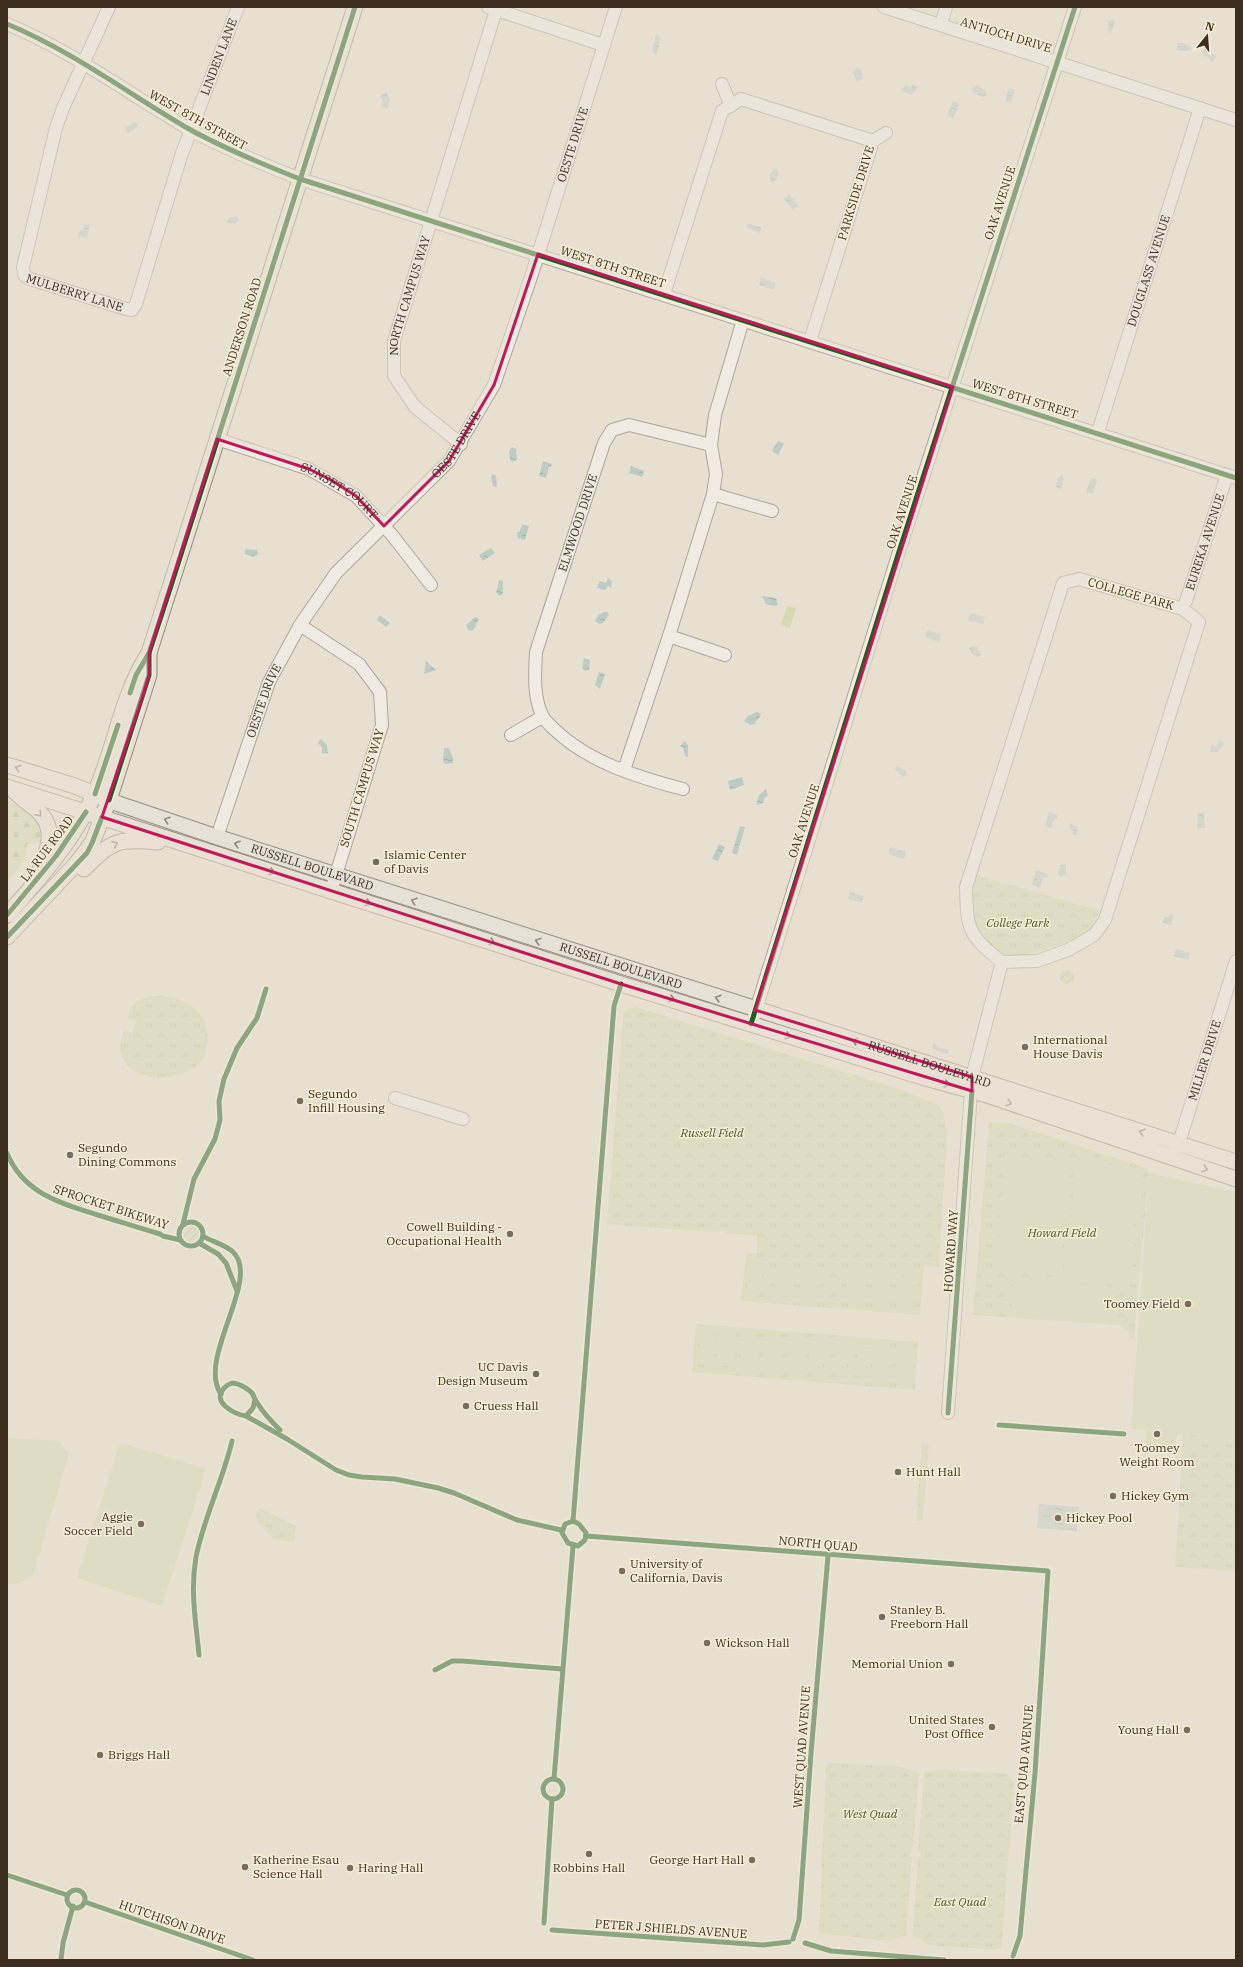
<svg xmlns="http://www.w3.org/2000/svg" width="1243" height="1967" viewBox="0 0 1243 1967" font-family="'IBM Plex Serif',serif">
<defs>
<pattern id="grass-tufts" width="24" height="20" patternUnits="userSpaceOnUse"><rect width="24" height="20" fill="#d6d7b3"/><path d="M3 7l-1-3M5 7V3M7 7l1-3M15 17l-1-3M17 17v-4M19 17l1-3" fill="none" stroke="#b9b99a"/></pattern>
<pattern id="forest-firs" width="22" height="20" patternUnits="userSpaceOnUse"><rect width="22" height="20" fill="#d6d7b3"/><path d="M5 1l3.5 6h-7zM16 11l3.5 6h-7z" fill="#b9b99a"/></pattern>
<pattern id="garden-furrows" width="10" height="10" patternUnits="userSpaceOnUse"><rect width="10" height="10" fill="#d6d7b3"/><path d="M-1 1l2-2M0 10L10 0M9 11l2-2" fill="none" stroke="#b9b99a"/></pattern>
<pattern id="water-ripples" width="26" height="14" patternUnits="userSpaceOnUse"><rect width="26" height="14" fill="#bcccc2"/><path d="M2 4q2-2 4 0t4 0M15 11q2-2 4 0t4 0" fill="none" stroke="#a2b0a6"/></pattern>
</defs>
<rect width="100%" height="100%" fill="#e7e0d1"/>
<g fill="url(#grass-tufts)">
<polygon points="7,843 7,850 20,861 20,866 7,883"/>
<polygon points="976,875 1100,911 1092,925 1083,937 1029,955 1015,957 1008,956 999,951 978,933 971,912"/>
<path d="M154 996C173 996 192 1001 202 1017 207 1024 208 1033 208 1041 207 1088 119 1090 120 1045 120 1040 123 1035 124 1030L132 1033 137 1020 127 1017C131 1003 140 998 154 996Z"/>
<polygon points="636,1007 908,1092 938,1105 943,1112 947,1134 939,1267 924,1266 920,1315 741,1301 746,1253 757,1253 757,1236 724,1233 723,1231 708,1232 607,1224 623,1017 626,1010"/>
<polygon points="989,1122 1008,1123 1147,1168 1149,1173 1134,1339 1130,1338 1127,1331 1118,1325 973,1315"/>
<polygon points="696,1324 918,1342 915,1390 692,1372"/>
<polygon points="1183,1434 1236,1439 1236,1571 1175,1567"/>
<polygon points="922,1443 929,1444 923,1518 921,1521 916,1521"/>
<polygon points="260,1508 296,1526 294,1543 273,1538 257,1522 256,1512"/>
<polygon points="830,1763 901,1767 919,1772 913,1849 910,1854 912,1858 906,1935 888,1941 819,1933 826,1766"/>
<polygon points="939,1769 1006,1774 1014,1782 1002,1944 1001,1948 996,1950 927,1945 921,1939 912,1936 918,1859 921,1854 918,1849 924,1773"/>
</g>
<path fill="url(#forest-firs)" d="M7 800C26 810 45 817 41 843L27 844 26 857 20 866V861L9 854 7 850Z"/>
<g fill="url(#garden-furrows)">
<circle cx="1067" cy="977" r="7"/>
<circle cx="191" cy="1234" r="9"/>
</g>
<g fill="#d6d7b3">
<polygon points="787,606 796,608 790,628 781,625"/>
<polygon points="1005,1157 1069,1161 1061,1276 996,1271"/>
<polygon points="1075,1162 1139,1167 1131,1282 1067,1277"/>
<polygon points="1149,1173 1236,1192 1236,1439 1177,1434 1175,1451 1145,1449 1146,1430 1131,1429"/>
<polygon points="749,1261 763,1262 761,1293 747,1292"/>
<polygon points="777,1263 792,1265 789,1296 775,1295"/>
<polygon points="805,1265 820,1266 818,1298 803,1297"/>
<polygon points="848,1268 862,1270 860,1301 845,1300"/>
<polygon points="876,1271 890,1272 888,1303 873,1302"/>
<polygon points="904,1273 918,1274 916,1306 901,1305"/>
<polygon points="1014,1278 1107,1286 1104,1323 1011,1317"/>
<polygon points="701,1332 715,1333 713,1364 699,1363"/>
<polygon points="721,1334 735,1335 733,1366 719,1365"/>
<polygon points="745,1336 760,1337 757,1368 743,1367"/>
<polygon points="765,1337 780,1338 777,1370 763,1368"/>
<polygon points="789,1339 804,1340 802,1372 787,1370"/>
<polygon points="810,1341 824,1342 822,1373 807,1372"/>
<polygon points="834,1342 848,1344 846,1375 832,1374"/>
<polygon points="858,1344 872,1345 870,1377 856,1376"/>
<polygon points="878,1346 892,1347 890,1378 876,1377"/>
<polygon points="898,1347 913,1349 910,1380 896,1379"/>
<polygon points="7,1438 59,1441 69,1454 33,1575 19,1583 7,1585"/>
<polygon points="120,1442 206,1469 162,1606 77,1578"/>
</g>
<g fill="url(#water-ripples)">
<polygon points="1112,20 1115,21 1111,34 1107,30 1109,25 1108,22"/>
<polygon points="656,34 661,38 656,55 652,53"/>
<polygon points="1177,43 1183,43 1191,47 1191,49 1187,51 1177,50"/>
<polygon points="1205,49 1217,56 1212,62 1208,57 1204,56 1202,52"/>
<polygon points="857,68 861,69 863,78 857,82 853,72"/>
<polygon points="913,84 918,87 912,95 901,91 906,85 910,88"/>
<polygon points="977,85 986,91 986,96 983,97 973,93 972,88"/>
<polygon points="1009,88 1015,90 1011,104 1005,102"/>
<polygon points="386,92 390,99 388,109 382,107 383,101 380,96"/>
<polygon points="953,101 959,104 953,119 947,116"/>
<polygon points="134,122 138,124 137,127 128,133 126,131 127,127"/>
<polygon points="774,169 778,170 778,176 773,183 770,181 770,174"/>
<polygon points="789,195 798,205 793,210 784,199"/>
<polygon points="237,216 239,219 235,224 227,223 229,218"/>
<polygon points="84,224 90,225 87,238 78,236 80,230 83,231"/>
<polygon points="749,224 761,227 761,230 759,233 747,228 746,226"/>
<polygon points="761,278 776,283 774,290 759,285"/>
<polygon points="778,441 784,444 778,455 772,451"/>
<polygon points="512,447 516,449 517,459 513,462 510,460 509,451"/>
<polygon points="543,461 552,464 551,467 549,467 546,478 539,476"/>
<polygon points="631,466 644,471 642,477 629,473"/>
<polygon points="493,474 496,476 497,485 496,487 493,486 491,477"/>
<polygon points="1062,475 1064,479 1061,489 1056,487 1057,479"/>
<polygon points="1091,478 1097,480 1093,494 1086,492"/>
<polygon points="521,524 529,526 525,540 518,538 517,532 519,532 522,526"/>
<polygon points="491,548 495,553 483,561 479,555"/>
<polygon points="245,549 257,550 258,554 254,557 245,554"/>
<polygon points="608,578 612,581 611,588 608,586 605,590 597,588 600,581 606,583"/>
<polygon points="499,580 503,581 503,593 501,596 496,593"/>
<polygon points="762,596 776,598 778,605 774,606 766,604"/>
<polygon points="604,612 607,612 609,615 603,623 599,624 595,621 598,615"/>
<polygon points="970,613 985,617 983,624 968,620"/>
<polygon points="380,615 390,623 386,627 377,620"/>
<polygon points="475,617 479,619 473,631 468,630 466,625"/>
<polygon points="927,630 941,634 939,642 925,637"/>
<path d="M972 646 977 647 981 655 979 657C973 657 971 653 969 648Z"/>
<polygon points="584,658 590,660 589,670 586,671 582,669"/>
<polygon points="426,661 436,670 424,674"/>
<polygon points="599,672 605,674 600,689 595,685"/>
<polygon points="757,712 761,714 760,717 756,721 755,724 750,725 744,721 748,716"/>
<polygon points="321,739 327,745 328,753 322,754 322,747 318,743"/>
<polygon points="685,741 688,745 688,757 685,756 683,748 680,746"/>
<polygon points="1220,741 1223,742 1224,744 1218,752 1210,752 1211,745 1216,746"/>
<polygon points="444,748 449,748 453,758 453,763 445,764 443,761"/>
<polygon points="897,766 906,771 907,775 903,777 895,769"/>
<polygon points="742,777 744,785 730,790 728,781"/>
<polygon points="766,789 768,796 765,797 763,803 756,805 759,795"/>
<polygon points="1049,812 1058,815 1057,819 1055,818 1051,828 1045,826"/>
<polygon points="1198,813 1204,813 1205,828 1197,828"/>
<polygon points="1071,823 1079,829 1076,835 1072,834 1073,831 1069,827"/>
<polygon points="740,826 745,827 737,855 732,853"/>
<polygon points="719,844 725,847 718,861 712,859"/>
<polygon points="890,847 906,852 904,859 888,854"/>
<polygon points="1061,864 1066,864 1066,874 1060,877 1058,874"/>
<polygon points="1036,870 1048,874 1047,878 1043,877 1040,888 1032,885"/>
<polygon points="850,892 864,896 862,903 848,899"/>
<polygon points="1169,914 1174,915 1171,925 1162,923 1164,917 1168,917"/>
<polygon points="1176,949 1190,953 1188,960 1174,956"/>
<polygon points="934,1043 938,1047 949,1050 948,1054 932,1049"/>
<polygon points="1039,1504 1079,1507 1077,1531 1037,1528"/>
</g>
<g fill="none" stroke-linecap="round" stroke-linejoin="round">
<defs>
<g id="minor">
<path id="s1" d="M109 7 63 108 56 128 23 267 24 275 30 279 126 309 132 310 136 304 181 156 238 7"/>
<polyline points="488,7 603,45"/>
<polyline points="884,7 1236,120"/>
<path d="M7 24C72 51 129 94 189 129 225 149 262 164 300 179L1236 478"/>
<polyline points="941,25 946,7"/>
<polyline points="722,84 731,106"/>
<polyline points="873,141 886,133"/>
<polyline points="664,294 722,111 741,99 873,141 810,341"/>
<path id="s2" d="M1098 432 1200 108"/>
<path id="s3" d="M217 439 309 469 356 496 392 535 431 585"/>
<path id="s4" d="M461 444 415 407 394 376V341L496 10"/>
<polyline points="713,494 772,511"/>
<path id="s5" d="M1186 601 1227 475"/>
<polyline points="300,625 359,664 380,692 382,725 331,891"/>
<polyline points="669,636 725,655"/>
<polyline points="511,735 542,717"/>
<polyline points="624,770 669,636 713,494 716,474 711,445 715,415 743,320"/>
<path id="s6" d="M683 789C637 777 588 762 554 729 550 725 544 720 542 715 533 696 535 673 536 652L604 443 612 430 629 425 711 445"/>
<path id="s7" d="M217 837 269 682 300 625 336 573 449 461 494 385 532 274 616 7"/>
<polyline points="754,1016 897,558 1075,7"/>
<polyline points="395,1098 463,1119"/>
<path id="s8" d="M1176 1152 1236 961"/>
<path d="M948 1413 972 1077 1002 962 1037 961 1068 950 1094 935 1105 920 1199 622 1183 609 1079 579 1063 583 966 887C967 930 968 935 1002 962"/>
</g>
<g id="major">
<path id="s9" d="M7 765 75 786 119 804 217 837 1236 1162"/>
<polyline points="7,787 621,984 922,1077 987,1095 1236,1179"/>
<path d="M14 791C21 798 28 803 36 809 57 827 49 848 40 869"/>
<path d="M84 869C111 840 120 838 158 842"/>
<path d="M7 915C40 878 74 840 94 795 115 749 121 696 149 653L355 7"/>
<polyline points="7,937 75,865 92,843 109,800 149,675 149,654"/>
</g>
</defs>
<use href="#minor" stroke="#ada599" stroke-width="14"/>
<use href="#major" stroke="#928b80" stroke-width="17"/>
<use href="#minor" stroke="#efebe3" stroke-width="12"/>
<use href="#major" stroke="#e6e1d4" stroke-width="15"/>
<defs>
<g id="cycleway">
<path d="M7 24C72 51 129 94 189 129 225 149 262 164 300 179L1236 478"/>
<polyline points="130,693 136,675 149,653 169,592 355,7"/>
<polyline points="95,794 118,725"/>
<polyline points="109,800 149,675 149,654"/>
<polyline points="7,915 56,856 86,812"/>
<polyline points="7,937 87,853 92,843 102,817"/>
<polyline points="751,1024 897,558 1075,7"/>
<path d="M7 1153C23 1193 60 1203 98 1215 118 1221 139 1228 160 1234L163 1236 180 1240"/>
<circle cx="191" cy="1234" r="12"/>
<polyline points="183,1224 194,1179 215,1139 220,1120 219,1101 224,1079 237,1048 257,1018 266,989"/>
<path d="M203 1236C212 1242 225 1244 233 1252 262 1279 196 1359 221 1394"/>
<polyline points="199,1243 218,1254 226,1263 237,1291"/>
<path d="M255 1400 253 1408 246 1416C234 1414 211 1402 224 1388 226 1386 229 1384 232 1383 239 1383 248 1389 252 1393 254 1396 255 1401 258 1404 264 1414 272 1422 280 1430"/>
<polyline points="948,1413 972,1091"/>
<polyline points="246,1416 287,1439 336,1470 349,1475 362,1477 395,1479 438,1488 454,1493 517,1520 561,1530"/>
<polyline points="999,1425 1124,1434"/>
<polyline points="573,1521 614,1006 621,984"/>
<polygon points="573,1521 579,1524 586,1533 585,1540 578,1546 568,1543 562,1533 565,1524"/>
<polyline points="586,1536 1048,1571 1035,1773 1020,1936 1013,1956"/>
<path d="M199 1655C196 1622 190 1591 196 1557 204 1517 223 1480 232 1441"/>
<polyline points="435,1670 452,1661 462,1661 562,1669"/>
<polyline points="554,1779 573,1546"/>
<circle cx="553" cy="1789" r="10"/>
<polyline points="7,1875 67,1895"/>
<circle cx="76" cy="1899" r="9"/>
<polyline points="85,1902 253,1960"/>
<polyline points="544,1923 552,1799"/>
<polyline points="552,1930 763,1945 789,1942"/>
<polyline points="793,1939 799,1920 811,1753 828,1556"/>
<polyline points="805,1943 831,1951 944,1960"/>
<polyline points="61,1960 63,1943 73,1906"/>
</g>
</defs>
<use href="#cycleway" stroke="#f7eed8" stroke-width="8"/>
<use href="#cycleway" stroke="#1b5e20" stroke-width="5"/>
</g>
<defs><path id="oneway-chevron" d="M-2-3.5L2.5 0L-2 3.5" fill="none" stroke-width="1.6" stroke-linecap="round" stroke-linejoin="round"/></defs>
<g stroke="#92887a">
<use href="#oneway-chevron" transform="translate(18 768) rotate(-162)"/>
<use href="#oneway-chevron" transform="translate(39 814) rotate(49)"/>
<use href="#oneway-chevron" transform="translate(167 820) rotate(-161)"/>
<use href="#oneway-chevron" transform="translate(115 844) rotate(-23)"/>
<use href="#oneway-chevron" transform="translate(237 844) rotate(-162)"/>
<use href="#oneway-chevron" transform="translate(272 872) rotate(18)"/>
<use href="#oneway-chevron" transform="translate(414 901) rotate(-162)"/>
<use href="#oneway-chevron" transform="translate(368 903) rotate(18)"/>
<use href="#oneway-chevron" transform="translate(538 941) rotate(-162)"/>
<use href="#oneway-chevron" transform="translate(492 942) rotate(18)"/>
<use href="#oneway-chevron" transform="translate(718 998) rotate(-163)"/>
<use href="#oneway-chevron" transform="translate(672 999) rotate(17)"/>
<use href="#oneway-chevron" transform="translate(788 1036) rotate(17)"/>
<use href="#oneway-chevron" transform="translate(855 1041) rotate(-163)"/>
<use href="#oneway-chevron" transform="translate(947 1084) rotate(14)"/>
<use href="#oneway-chevron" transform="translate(1009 1103) rotate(19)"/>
<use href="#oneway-chevron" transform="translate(1142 1132) rotate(-162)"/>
<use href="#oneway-chevron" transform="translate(1205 1169) rotate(19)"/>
</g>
<path d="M0 0H1243V1967H0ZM538 254 953 387 755 1010 972 1077V1091L621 984 102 817 143 695 149 675V653L217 439 309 469 331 480 356 496 384 526 449 461 494 385Z" fill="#e7e0d1" fill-opacity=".55" fill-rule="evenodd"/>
<path fill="none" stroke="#c2185b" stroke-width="3" stroke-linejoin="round" d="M538 254 953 387 755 1010 972 1077V1091L621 984 102 817 143 695 149 675V653L217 439 309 469 331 480 356 496 384 526 449 461 494 385Z"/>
<g fill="#786c5e" stroke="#f7eed8" stroke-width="1.5">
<circle cx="376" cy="862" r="4"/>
<circle cx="1025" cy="1047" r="4"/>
<circle cx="300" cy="1101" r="4"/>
<circle cx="70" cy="1155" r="4"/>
<circle cx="510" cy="1234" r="4"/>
<circle cx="1188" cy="1304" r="4"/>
<circle cx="536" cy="1374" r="4"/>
<circle cx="466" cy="1406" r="4"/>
<circle cx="1157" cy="1434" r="4"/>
<circle cx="898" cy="1472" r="4"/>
<circle cx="1113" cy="1496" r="4"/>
<circle cx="1058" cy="1518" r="4"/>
<circle cx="141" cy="1524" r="4"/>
<circle cx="622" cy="1571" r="4"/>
<circle cx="882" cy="1617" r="4"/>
<circle cx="707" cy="1643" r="4"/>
<circle cx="951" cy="1664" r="4"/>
<circle cx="992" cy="1727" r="4"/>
<circle cx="1187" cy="1730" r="4"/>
<circle cx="100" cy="1755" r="4"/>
<circle cx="589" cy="1854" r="4"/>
<circle cx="752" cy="1860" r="4"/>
<circle cx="245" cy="1867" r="4"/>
<circle cx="350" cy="1868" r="4"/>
</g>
<g text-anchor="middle" stroke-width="3" stroke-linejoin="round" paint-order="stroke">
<g font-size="12" fill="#3d2e20" stroke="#f7eed8">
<text transform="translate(1006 35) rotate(17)" y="4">ANTIOCH DRIVE</text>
<text dy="4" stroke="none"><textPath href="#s1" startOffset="665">LINDEN LANE</textPath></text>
<text transform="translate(198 120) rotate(29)" y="4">WEST 8TH STREET</text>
<text dy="4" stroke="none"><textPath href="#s7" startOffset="792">OESTE DRIVE</textPath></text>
<text transform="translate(856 193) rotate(-73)" y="4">PARKSIDE DRIVE</text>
<text transform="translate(1000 203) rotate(-72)" y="4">OAK AVENUE</text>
<text transform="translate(613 267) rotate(18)" y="4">WEST 8TH STREET</text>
<text dy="4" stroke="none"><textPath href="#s2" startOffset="169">DOUGLASS AVENUE</textPath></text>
<text dy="4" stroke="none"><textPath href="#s1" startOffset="337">MULBERRY LANE</textPath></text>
<text dy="4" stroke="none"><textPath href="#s4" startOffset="179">NORTH CAMPUS WAY</textPath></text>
<text transform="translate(242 327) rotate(-72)" y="4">ANDERSON ROAD</text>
<text transform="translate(1025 399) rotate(17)" y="4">WEST 8TH STREET</text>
<text dy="4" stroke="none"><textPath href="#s7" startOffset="468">OESTE DRIVE</textPath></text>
<text dy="4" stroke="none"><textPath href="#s3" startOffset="134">SUNSET COURT</textPath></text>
<text transform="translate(902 512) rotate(-72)" y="4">OAK AVENUE</text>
<text dy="4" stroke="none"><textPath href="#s6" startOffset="362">ELMWOOD DRIVE</textPath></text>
<text dy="4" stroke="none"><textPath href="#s5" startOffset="62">EUREKA AVENUE</textPath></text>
<text transform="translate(1131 594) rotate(16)" y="4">COLLEGE PARK</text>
<text dy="4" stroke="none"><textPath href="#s7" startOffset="144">OESTE DRIVE</textPath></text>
<text transform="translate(362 788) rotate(-73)" y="4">SOUTH CAMPUS WAY</text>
<text transform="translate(804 821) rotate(-72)" y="4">OAK AVENUE</text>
<text transform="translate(47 849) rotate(-53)" y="4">LA RUE ROAD</text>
<text dy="4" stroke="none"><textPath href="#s9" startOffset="322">RUSSELL BOULEVARD</textPath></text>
<text dy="4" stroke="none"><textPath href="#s9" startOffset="646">RUSSELL BOULEVARD</textPath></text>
<text dy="4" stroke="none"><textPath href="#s8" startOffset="96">MILLER DRIVE</textPath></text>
<text dy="4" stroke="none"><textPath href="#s9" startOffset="970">RUSSELL BOULEVARD</textPath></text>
<text transform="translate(111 1207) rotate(18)" y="4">SPROCKET BIKEWAY</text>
<text transform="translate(951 1251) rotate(-86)" y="4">HOWARD WAY</text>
<text transform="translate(818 1544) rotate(5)" y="4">NORTH QUAD</text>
<text transform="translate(802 1747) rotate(-86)" y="4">WEST QUAD AVENUE</text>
<text transform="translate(1024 1764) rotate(-85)" y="4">EAST QUAD AVENUE</text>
<text transform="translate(172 1922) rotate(19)" y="4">HUTCHISON DRIVE</text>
<text transform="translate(671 1929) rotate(4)" y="4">PETER J SHIELDS AVENUE</text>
</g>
<g font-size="12" fill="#3d2e20" stroke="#f7eed8" text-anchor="start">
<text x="384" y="859">Islamic Center<tspan x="384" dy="14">of Davis</tspan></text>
<text x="1033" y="1044">International<tspan x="1033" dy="14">House Davis</tspan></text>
<text x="308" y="1098">Segundo<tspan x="308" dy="14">Infill Housing</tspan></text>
<text x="78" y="1152">Segundo<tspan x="78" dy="14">Dining Commons</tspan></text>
<text x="502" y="1231" text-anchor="end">Cowell Building -<tspan x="502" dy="14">Occupational Health</tspan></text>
<text x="1180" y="1308" text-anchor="end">Toomey Field</text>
<text x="528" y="1371" text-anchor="end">UC Davis<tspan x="528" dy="14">Design Museum</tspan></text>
<text x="474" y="1410">Cruess Hall</text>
<text x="1157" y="1452" text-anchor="middle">Toomey<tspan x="1157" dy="14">Weight Room</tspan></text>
<text x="906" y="1476">Hunt Hall</text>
<text x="1121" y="1500">Hickey Gym</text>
<text x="133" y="1521" text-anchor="end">Aggie<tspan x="133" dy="14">Soccer Field</tspan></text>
<text x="1066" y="1522">Hickey Pool</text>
<text x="630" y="1568">University of<tspan x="630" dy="14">California, Davis</tspan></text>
<text x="890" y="1614">Stanley B.<tspan x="890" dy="14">Freeborn Hall</tspan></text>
<text x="715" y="1647">Wickson Hall</text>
<text x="943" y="1668" text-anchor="end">Memorial Union</text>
<text x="984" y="1724" text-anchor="end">United States<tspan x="984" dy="14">Post Office</tspan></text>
<text x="1179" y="1734" text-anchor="end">Young Hall</text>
<text x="108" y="1759">Briggs Hall</text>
<text x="253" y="1864">Katherine Esau<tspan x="253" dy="14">Science Hall</tspan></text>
<text x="744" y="1864" text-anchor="end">George Hart Hall</text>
<text x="358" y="1872">Haring Hall</text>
<text x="589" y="1872" text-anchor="middle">Robbins Hall</text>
</g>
<g font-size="12" font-style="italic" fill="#4d5a26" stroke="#f7eed8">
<text x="1018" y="927">College Park</text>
<text x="712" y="1137">Russell Field</text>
<text x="1062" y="1237">Howard Field</text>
<text x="870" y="1818">West Quad</text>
<text x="960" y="1906">East Quad</text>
</g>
</g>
<rect width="1243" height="1967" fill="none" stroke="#3d2e20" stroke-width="16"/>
<g transform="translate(1207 36) rotate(17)" stroke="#f7eed8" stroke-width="3" paint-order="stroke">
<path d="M0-3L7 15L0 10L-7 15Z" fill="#3d2e20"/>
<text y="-6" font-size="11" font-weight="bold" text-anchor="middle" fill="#3d2e20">N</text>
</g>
</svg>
